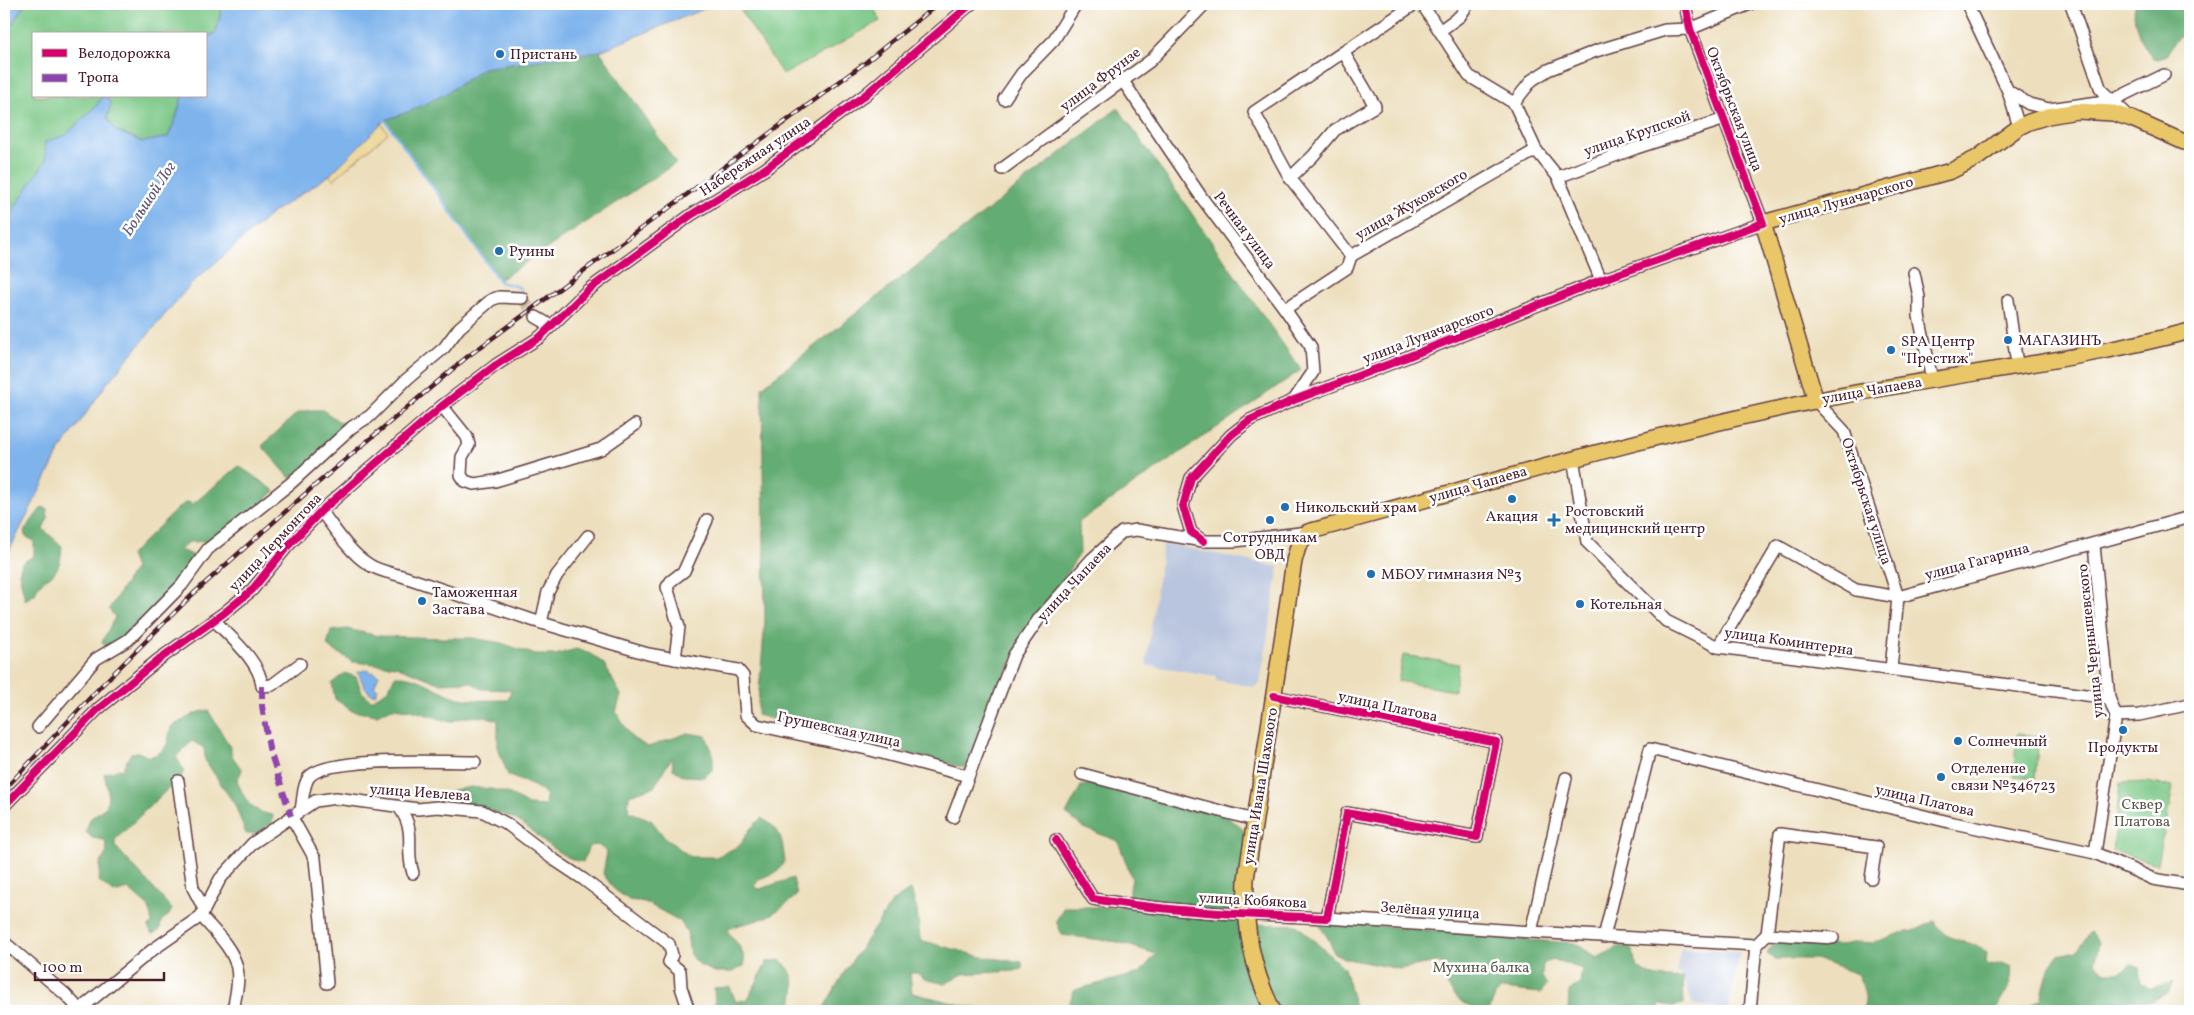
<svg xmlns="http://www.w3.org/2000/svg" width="2194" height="1015" viewBox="0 0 2194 1015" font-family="Vollkorn,serif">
<rect width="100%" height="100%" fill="#fff"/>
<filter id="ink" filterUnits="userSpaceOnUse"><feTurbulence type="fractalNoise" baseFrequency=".02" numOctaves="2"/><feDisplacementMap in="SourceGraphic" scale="10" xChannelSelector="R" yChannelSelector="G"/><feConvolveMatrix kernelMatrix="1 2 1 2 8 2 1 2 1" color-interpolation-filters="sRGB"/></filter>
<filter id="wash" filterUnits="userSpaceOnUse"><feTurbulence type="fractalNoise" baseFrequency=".0096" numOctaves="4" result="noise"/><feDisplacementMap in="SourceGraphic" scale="20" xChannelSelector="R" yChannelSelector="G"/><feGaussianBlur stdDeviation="1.12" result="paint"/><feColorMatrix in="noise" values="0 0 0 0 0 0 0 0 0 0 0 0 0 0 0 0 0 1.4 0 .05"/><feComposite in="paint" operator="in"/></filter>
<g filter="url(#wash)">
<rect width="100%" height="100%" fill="#eddfbd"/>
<g fill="#b9c5de">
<polygon points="1163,543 1279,567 1260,683 1254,687 1216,680 1216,676 1146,665"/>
<polygon points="1681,948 1740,952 1728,1010 1692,1004 1685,981 1676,971"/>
</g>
<g fill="#7ac786" stroke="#627358">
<polygon points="4,4 225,4 222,7 216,33 206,37 206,34 34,34 34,96 103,96 96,106 66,135 45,143 47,160 4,223"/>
<polygon points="739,4 872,4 880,21 783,75 737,5"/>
<polygon points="105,96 182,96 177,115 168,137 144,142 116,131 107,118 111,103"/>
<polygon points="1403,655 1459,664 1454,691 1398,681"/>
<polygon points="2017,734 2039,736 2035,778 2013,776"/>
<polygon points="2147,782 2173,787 2158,864 2113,851 2120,783"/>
</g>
<g fill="#63ac73" stroke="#56664f">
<path d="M2136 4H2181L2190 16 2189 24 2183 34 2174 43 2165 57 2154 60C2144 48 2129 19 2136 4Z"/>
<polygon points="600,51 676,163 499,280 385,120 410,111 445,94 483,68"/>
<polygon points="1118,108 1301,370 1079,522 1080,553 1014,655 966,768 757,715 765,621 762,387"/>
<polygon points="309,410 323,410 348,428 291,479 262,446 297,413"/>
<polygon points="239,466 275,491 218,541 189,542 180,550 197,557 176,589 120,652 107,659 102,653 106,647 102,642 115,617 109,609 135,568 130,555 178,508 187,502 193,504"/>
<path d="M42 507 47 509 48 518 43 529 62 546C61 553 61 564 56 570 48 582 41 576 35 594L25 600 19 573 22 563 34 556V541L25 536 24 531Z"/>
<path d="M347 629 379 636 443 638H473L501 643 536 655H555L576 649 591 654 604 664 621 695 616 712 632 738 648 747 688 733 706 736 713 754V769L704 777 684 776 673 769 672 757 654 787 629 795 628 811 651 820 665 838 691 857H716L739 846 750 829 761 818C783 831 781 837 785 861L777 872 759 879 754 887 760 889 793 878 797 895C787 904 777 912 764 918 752 923 740 923 727 930 735 942 746 950 744 966L733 972H715L701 966 690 955 687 932 680 921 645 902 629 900 615 890 603 874 607 852 598 845 589 846 583 862C557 858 539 834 518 821 502 812 479 809 462 804L455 799 453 790 471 787 491 789 510 794 528 805 545 806 546 796C537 784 521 782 508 775L498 748V720C481 716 468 714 451 722L411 710 392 708 377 715 352 711 335 699 332 683 345 673 356 677 362 692 371 700 387 691 395 676C418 675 432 688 453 696 470 702 489 700 508 700L511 690 482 689 470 682 439 683 396 666 353 662 327 646 331 631Z"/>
<path d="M208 710 229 745 232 756 242 770 237 781C246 801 249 811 273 815L272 823 257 833 246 834 235 805 205 760 204 748 192 741 176 757 184 770 182 775 115 840V846L172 909 169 915 161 921 160 930 152 934 148 927 152 923 149 907 128 889 114 893 99 881 100 864 107 852 105 840 92 838 86 832 90 819 107 806 108 791 104 774C109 771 113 773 118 769L122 770 131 753 138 752 149 757C169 751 167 744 171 727L196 713Z"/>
<polygon points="1093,783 1225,814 1247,833 1244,924 1297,925 1344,968 1356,1011 1067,1011 1074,990 1140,973 1156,954 1118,942 1062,935 1056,921 1064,907 1126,907 1132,879 1118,841 1084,828 1066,814 1081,786"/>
<polygon points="911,889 917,911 920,940 982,957 1022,962 1022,969 1014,971 963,974 945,984 925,979 917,973 910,973 912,993 987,1011 822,1011 845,971 893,901"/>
<path d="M1317 921 1465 933 1494 938 1575 943 1597 958 1620 946 1633 950C1634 955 1634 962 1637 966 1646 978 1669 979 1683 978L1684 1004 1673 1006 1660 1004 1658 1011H1568L1569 991 1580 983 1582 969 1553 959 1543 964 1542 977 1547 985 1540 993 1502 989 1495 996 1489 1011C1468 1011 1454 998 1445 981L1451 970 1436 962 1400 969 1347 959 1334 953 1329 940Z"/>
<path d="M1935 921C1944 945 1971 937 1987 953L1986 963 1989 966 2001 963 2011 966C2014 982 2004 997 1995 1011H1862C1869 998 1863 986 1857 974L1815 959H1775L1767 954 1771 947 1779 941 1841 945 1858 942 1872 943 1901 933 1914 931Z"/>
<polygon points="2090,933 2099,942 2095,963 2105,972 2120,972 2131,964 2139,967 2141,983 2151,989 2173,982 2168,993 2152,1001 2129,1000 2119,1011 2018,1011 2041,999 2050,965 2058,955 2077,951"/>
<path d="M780 960C797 973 798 993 788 1011H719L715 1006 714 988 730 987 736 1002 748 999 767 962Z"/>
</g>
<polygon fill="#eeda9e" stroke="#9c7c64" points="376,116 388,133 333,180 323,167"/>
<g fill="#7eb3ec" stroke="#64698c">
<polygon points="5,4 25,4 4,37 4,5"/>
<polygon points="225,4 716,4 600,51 483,68 445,94 410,111 385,120 331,174 271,214 190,285 108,382 59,452 4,561 4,223 46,160 45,142 66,135 96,106 103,96 105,96 111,103 107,118 116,131 143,142 168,137 177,115 182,96 206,96 206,37 216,33 222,7"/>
<polygon points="366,670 379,675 374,686 378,689 375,694 371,694 364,686 358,672"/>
</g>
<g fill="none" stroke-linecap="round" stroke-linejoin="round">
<polyline stroke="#7eb3ec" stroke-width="2.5" points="385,120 500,282 519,287 523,295"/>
</g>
</g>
<g filter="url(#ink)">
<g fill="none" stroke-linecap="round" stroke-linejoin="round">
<polyline stroke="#ccb9a0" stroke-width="11" stroke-dasharray="11 5.5" stroke-linecap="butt" points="522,298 536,317"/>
<defs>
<g id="minor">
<polyline points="1422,4 1469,76 1514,103 1536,150 1558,177 1601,280"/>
<polyline points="1967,4 2008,91 2019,127"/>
<polyline points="2071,4 2101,90 2132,119"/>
<polyline points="1441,30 1460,16 1468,4"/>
<polyline points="1123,81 1202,198 1285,309 1311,347 1313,372 1294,400"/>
<polyline points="2008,91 2029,104 2049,109 2113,100 2164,75"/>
<polyline points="1004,99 1022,73 1053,41 1076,4"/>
<polyline points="1514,103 1532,80 1548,70 1596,51 1665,30 1690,29 1750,4"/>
<polyline points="1002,169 1150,61 1205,4"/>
<polyline points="1558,177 1636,148 1725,119"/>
<polyline points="1290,178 1313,156 1335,130 1375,106 1344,53"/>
<polyline points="1351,256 1290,178 1254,112 1415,4"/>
<polyline points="1914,273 1919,297 1919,316 1932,380"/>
<polyline points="2008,300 2017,365"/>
<polyline points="1285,309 1347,268 1351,256 1536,150"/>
<polyline points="536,317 550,325"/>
<polyline points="1816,401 1844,431 1898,597 1891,669"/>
<polyline points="442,406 467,437 469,445 462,457 461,475 465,481 474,484 495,481 601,449 635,425"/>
<polyline points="1573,458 1587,542 1666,621 1718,647 2109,698"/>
<path d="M321 511C335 529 349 552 368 564 378 571 391 573 402 576L535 621 648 654 738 670 743 676 746 715 757 725 867 749 968 776"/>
<polyline points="1203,541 1191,532 1183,506 1191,478 1231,435 1250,420 1294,400 1392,363 1601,280 1763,223 1690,29 1685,4"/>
<polyline points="2094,545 2109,698 2116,716 2095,853"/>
<path d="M214 620C231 638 260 661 262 686L272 685 300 664"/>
<polyline points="541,623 548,592 557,575 588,536"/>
<polyline points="1718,647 1778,546 1856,590 1898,597 2190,517"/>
<polyline points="675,659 679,627 667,587 671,581 684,571 707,520"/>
<polyline points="2116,716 2139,715 2190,704"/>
<polyline points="38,727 96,659 128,640 182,585 208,549 291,483 352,427 370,416 407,379 444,348 459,328 491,300 499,297 522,298"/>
<polyline points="1082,774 1254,820"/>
<polyline points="1566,778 1531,932 1756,945 1767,934 1780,834 1876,847 1871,878"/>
<polyline points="178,781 193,888 204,909"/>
<polyline points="4,806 98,709 158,660 224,613 252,590 286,548 321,511 442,406 496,365 540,337 588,290 691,215 765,169 865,95 971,4"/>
<path d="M399 807C418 834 404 846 413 873"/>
<path d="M301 810C303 800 303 785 309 777 326 756 446 762 475 762"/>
<polyline points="291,816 315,859 327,983"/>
<polyline points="953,817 1014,655 1038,620 1092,559 1122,532 1137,530 1203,541 1235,541 1308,532"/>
<path d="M1056 840 1093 899C1170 912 1249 915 1327 918L1347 813 1477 837 1496 742 1274 696"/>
<path d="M201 916C214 931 233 948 237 968 240 982 235 998 233 1011"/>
<polyline points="1327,918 1531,932"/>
<polyline points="1767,934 1833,938"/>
<polyline points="1604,937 1650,749 1949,822 2095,853 2153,879 2190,885"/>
<polyline points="4,942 65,994 80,1010"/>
<polyline points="78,1011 151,951 201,916 220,879 253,843 315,801 336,798 418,809 437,807 482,811 507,824 553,859 583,879 669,944 672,955 669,962 680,971 681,987 689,1011"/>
<polyline points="1750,1011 1756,945"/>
</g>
<g id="major">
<polyline points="1816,401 1763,223 1951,171 1977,158 2019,127 2029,122 2048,116 2077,111 2113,113 2132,119 2184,142 2190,142"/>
<path d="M1273 1011C1252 968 1244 927 1246 879L1294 561 1298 547 1308 532C1477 486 1644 436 1815 401 1939 375 2067 364 2190 331"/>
</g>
</defs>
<use href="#minor" stroke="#623c41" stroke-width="14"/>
<use href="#major" stroke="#623c41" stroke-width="18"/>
<use href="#minor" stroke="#fff" stroke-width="11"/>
<use href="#major" stroke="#e9c769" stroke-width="15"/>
<defs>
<polyline id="rail" points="4,790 101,686 193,594 313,487 467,357 866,62 938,4"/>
</defs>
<use href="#rail" stroke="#4a1f2b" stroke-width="4.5"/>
<use href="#rail" stroke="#fff" stroke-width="2.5" stroke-dasharray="8" stroke-linecap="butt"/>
<polyline stroke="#8e44ad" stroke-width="6" stroke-dasharray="12 6" stroke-linecap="butt" points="262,686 262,706 269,748 291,816"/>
<defs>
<g id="cycleway">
<polyline points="1203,541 1191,532 1183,506 1191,478 1231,435 1250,420 1294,400 1392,363 1601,280 1763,223 1690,29 1685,4"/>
<polyline points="4,806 98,709 158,660 224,613 252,590 286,548 321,511 442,406 496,365 540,337 588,290 691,215 765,169 865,95 971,4"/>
<path d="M1056 840 1093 899C1170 912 1249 915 1327 918L1347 813 1477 837 1496 742 1274 696"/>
</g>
</defs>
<use href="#cycleway" stroke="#fff" stroke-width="11"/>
<use href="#cycleway" stroke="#d6006c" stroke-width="8"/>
</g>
</g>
<g fill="#1f6fb2" stroke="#fff" stroke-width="2">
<circle cx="500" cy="54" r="5"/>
<circle cx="499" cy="251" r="5"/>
<circle cx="2008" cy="340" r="5"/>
<circle cx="1891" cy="350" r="5"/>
<circle cx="1512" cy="499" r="5"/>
<circle cx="1285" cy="507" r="5"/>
<circle cx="1270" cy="520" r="5"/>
<path d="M1551.5 512.5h5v5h5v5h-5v5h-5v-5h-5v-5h5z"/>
<circle cx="1371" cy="574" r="5"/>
<circle cx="422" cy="601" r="5"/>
<circle cx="1580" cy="604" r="5"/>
<circle cx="2123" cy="730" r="5"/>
<circle cx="1958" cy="741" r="5"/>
<circle cx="1941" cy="777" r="5"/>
</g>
<g text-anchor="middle" stroke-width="5" stroke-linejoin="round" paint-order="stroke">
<g font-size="15" fill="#4a1f2b" stroke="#fff" text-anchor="start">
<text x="510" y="59">Пристань</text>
<text x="509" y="256">Руины</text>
<text x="2018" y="345">МАГАЗИНЪ</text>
<text x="1901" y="346">SPA Центр<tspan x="1901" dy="17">"Престиж"</tspan></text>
<text x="1295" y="512">Никольский храм</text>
<text x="1565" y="516">Ростовский<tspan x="1565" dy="17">медицинский центр</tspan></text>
<text x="1512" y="521" text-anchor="middle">Акация</text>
<text x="1270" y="542" text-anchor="middle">Сотрудникам<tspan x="1270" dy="17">ОВД</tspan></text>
<text x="1381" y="579">МБОУ гимназия №3</text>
<text x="432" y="597">Таможенная<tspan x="432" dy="17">Застава</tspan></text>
<text x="1590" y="609">Котельная</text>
<text x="1968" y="746">Солнечный</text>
<text x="2123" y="752" text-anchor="middle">Продукты</text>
<text x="1951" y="773">Отделение<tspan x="1951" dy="17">связи №346723</tspan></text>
</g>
<g font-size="15" fill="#4a1f2b" stroke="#fff">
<text transform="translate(1100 79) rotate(-37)" y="5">улица Фрунзе</text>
<text transform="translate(1735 109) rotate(69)" y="5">Октябрьская улица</text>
<text transform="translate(1637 133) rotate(-19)" y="5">улица Крупской</text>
<text transform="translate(755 156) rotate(-34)" y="5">Набережная улица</text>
<text transform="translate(1846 200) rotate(-16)" y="5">улица Луначарского</text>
<text transform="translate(1411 204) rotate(-30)" y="5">улица Жуковского</text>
<text transform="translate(1245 230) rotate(53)" y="5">Речная улица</text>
<text transform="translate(1428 334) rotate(-21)" y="5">улица Луначарского</text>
<text transform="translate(1872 390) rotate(-10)" y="5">улица Чапаева</text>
<text transform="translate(1478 484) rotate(-16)" y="5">улица Чапаева</text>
<text transform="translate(1867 501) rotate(72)" y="5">Октябрьская улица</text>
<text transform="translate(275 542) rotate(-47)" y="5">улица Лермонтова</text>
<text transform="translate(1977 561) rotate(-15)" y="5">улица Гагарина</text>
<text transform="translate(1074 582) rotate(-47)" y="5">улица Чапаева</text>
<text transform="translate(1789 641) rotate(8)" y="5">улица Коминтерна</text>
<text transform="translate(2090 641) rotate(-96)" y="5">улица Чернышевского</text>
<text transform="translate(1388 706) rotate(12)" y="5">улица Платова</text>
<text transform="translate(839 729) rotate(12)" y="5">Грушевская улица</text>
<text transform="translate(1260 786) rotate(-81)" y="5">улица Ивана Шахового</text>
<text transform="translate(420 792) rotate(4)" y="5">улица Иевлева</text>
<text transform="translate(1925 800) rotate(13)" y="5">улица Платова</text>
<text transform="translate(1253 900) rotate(3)" y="5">улица Кобякова</text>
<text transform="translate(1430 910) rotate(4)" y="5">Зелёная улица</text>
</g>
<g font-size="15" fill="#5b5a4b" stroke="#fff">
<text x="2142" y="809">Сквер<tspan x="2142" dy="17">Платова</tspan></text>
<text x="1481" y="972">Мухина балка</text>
</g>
<g font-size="16" font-style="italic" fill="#5f5a78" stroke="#fff">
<text transform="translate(148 198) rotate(-57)" y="6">Большой Лог</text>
</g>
</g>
<rect width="2194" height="1015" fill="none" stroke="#fff" stroke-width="20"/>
<rect x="32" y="32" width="175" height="65" fill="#ffffff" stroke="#b7a5aa"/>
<rect x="42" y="49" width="25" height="8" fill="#d6006c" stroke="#b7a5aa"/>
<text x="78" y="58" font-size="15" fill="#4a1f2b">Велодорожка</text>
<rect x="42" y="74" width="25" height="8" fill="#8e44ad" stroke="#b7a5aa"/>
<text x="78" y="82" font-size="15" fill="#4a1f2b">Тропа</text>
<path d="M35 972v8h129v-8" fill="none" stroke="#4a1f2b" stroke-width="2.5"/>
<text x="42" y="972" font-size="15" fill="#4a1f2b" stroke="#ffffff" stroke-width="4" paint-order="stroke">100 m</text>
</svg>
